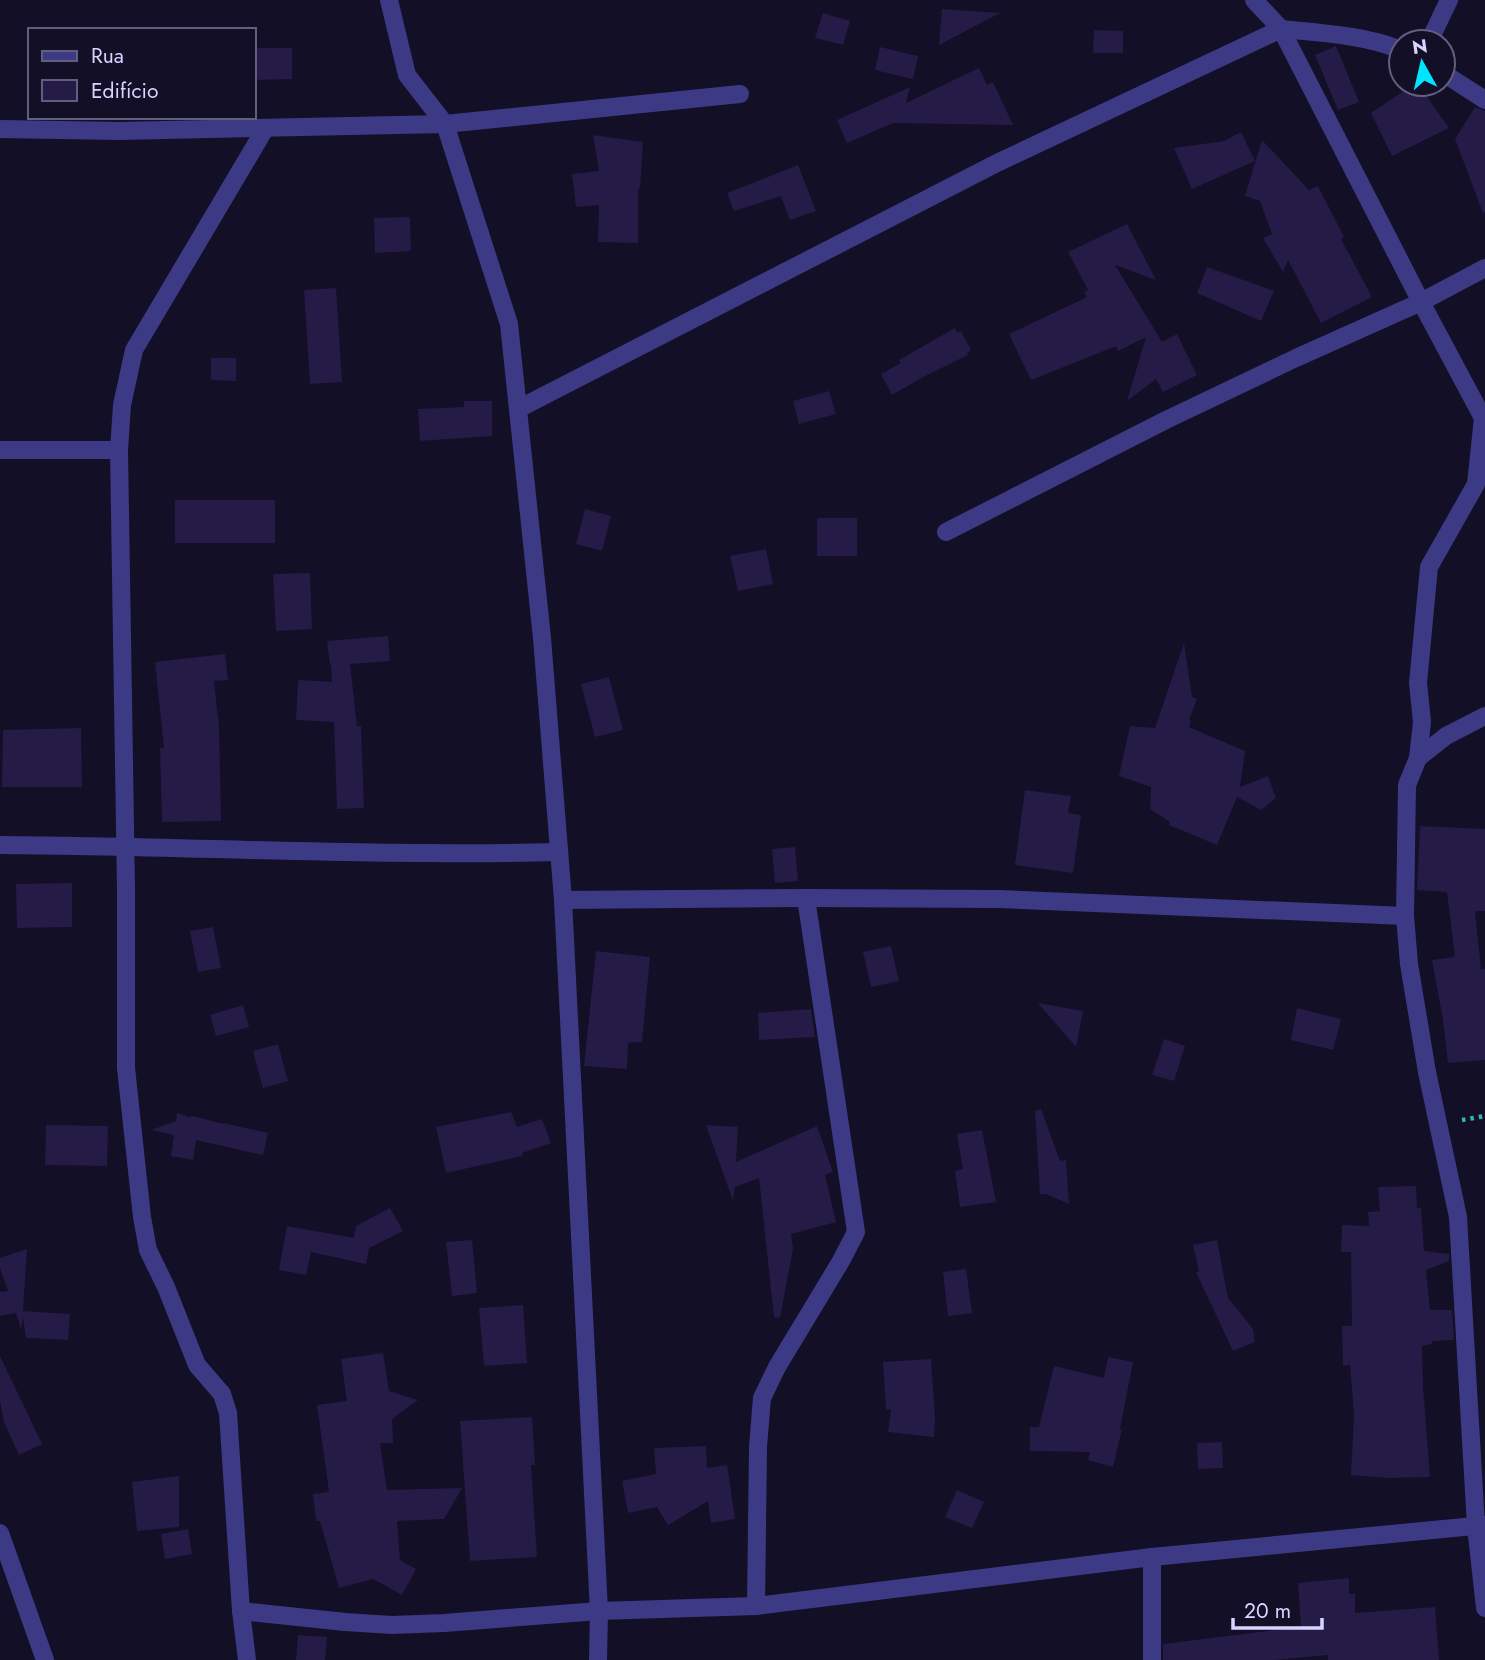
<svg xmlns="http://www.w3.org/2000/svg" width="1485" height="1660" viewBox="0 0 1485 1660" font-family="Jost,sans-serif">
<rect width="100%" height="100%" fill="#130f26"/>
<g fill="#241b47">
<polygon points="942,9 1000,13 939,45"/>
<polygon points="823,13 850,21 843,45 815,38"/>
<polygon points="1094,30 1123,31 1123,53 1093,53"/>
<polygon points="1336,46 1359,102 1338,110 1315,55"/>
<polygon points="880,47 918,56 913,79 875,70"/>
<polygon points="254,48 292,48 292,79 254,80"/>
<polygon points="979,68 987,85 993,82 1013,125 893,123 847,143 837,120 910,87 906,103"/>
<polygon points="1414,84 1418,84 1449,128 1392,156 1371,113"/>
<polygon points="1475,107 1485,111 1485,212 1483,213 1455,139"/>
<polygon points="1241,132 1255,161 1192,189 1174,148 1224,141"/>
<polygon points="593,135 643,142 640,189 638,188 638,243 598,242 599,205 576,207 572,174 599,171"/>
<polygon points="1262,140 1309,190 1318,186 1344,237 1341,239 1372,297 1321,323 1288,260 1283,272 1263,238 1272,234 1260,201 1245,196"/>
<polygon points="798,165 816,211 790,220 781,196 734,211 727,193"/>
<polygon points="410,217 411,251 375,253 374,218"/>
<polygon points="1127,224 1156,280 1115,265 1162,342 1177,334 1197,375 1163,392 1156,379 1127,401 1146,337 1118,351 1116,346 1031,380 1009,334 1087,297 1084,292 1088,290 1068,252"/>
<polygon points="1207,267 1274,291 1261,321 1197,293"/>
<polygon points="336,288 342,382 310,384 304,290"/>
<polygon points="955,328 957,333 961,331 971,350 967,353 968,355 925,376 892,395 881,374 901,363 899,360"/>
<polygon points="211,358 236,358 236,381 211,380"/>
<polygon points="829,391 836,414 799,424 793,401"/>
<polygon points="464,401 492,401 492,436 420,441 418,409 464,407"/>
<rect x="175" y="500" width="100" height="43"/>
<polygon points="585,509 611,516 602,551 576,544"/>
<rect x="817" y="518" width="40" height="38"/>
<polygon points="766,549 773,584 738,591 730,556"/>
<polygon points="310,573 312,629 276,631 273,574"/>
<polygon points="388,636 390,661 350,664 357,726 361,726 364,808 337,809 334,722 296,720 298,680 332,682 331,665 330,665 327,641"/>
<polygon points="1184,643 1192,697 1197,699 1189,720 1191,721 1189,727 1245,751 1240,787 1268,776 1276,798 1261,810 1237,797 1217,845 1169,825 1170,822 1150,809 1151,787 1119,776 1130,726 1155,728"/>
<polygon points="225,654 228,680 214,681 219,727 221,821 162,822 160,748 164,748 155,662"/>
<polygon points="609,677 623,730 595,737 581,684"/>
<polygon points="81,728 82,787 2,787 3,730"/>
<polygon points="1025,790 1071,796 1068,813 1081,815 1073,873 1015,865"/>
<polygon points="1420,826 1485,829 1485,911 1475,911 1481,970 1485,969 1485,1060 1448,1063 1443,1020 1432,960 1455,957 1447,892 1417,890"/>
<polygon points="795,847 798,881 775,883 772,849"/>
<polygon points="72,883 72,927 17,928 16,884"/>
<polygon points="213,927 221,968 198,972 190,931"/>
<polygon points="891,946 899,981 871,987 863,952"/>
<polygon points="596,951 650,957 642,1042 628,1043 627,1069 584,1066"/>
<polygon points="1038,1003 1083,1011 1076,1047"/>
<polygon points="243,1005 249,1027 216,1036 210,1015"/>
<polygon points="1297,1008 1341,1019 1333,1050 1291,1040"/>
<polygon points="811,1009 815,1037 759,1040 758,1013"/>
<polygon points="1164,1039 1185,1046 1174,1081 1152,1075"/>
<polygon points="278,1044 288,1081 263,1088 253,1051"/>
<polygon points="1041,1109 1060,1161 1066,1160 1069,1204 1046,1194 1040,1194 1035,1111"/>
<polygon points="511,1112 517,1127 542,1119 551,1143 522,1153 522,1156 446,1173 436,1127"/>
<polygon points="177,1113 189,1117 193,1116 223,1124 223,1123 268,1133 263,1155 196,1140 193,1160 171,1156 174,1135 151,1130 176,1121"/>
<polygon points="46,1125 108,1126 107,1166 45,1165"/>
<polygon points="706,1125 738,1127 736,1162 817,1126 833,1172 825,1175 836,1222 791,1234 793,1249 780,1318 774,1317 759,1178 735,1187 733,1201"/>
<polygon points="982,1130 996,1202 960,1207 955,1171 963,1169 957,1134"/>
<polygon points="1416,1186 1417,1208 1421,1208 1424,1251 1449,1254 1449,1261 1426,1270 1430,1310 1452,1310 1454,1340 1432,1341 1432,1344 1422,1346 1423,1386 1430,1477 1388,1478 1351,1475 1354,1414 1350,1365 1343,1366 1342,1326 1352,1326 1351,1252 1341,1252 1342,1225 1369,1226 1368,1212 1380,1211 1378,1187"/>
<polygon points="390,1208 403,1231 369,1248 366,1264 311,1252 306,1275 279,1270 287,1226 354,1238 356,1226"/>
<polygon points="472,1240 477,1293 452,1296 446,1242"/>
<polygon points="1217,1240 1228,1298 1253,1329 1255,1342 1233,1351 1196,1272 1199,1271 1193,1245"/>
<polygon points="27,1249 23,1311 70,1314 68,1340 26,1338 23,1317 21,1329 16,1313 0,1316 0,1292 8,1291 0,1268 0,1258"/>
<polygon points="966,1269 972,1313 948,1316 943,1272"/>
<polygon points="523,1305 527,1363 484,1366 479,1308"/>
<polygon points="383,1353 389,1391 418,1400 392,1419 393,1443 380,1443 387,1490 462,1488 444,1519 397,1521 400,1560 416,1569 402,1595 373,1579 339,1588 320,1521 316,1521 313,1494 329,1492 317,1405 347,1401 341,1359"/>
<polygon points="0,1356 42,1444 19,1455 4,1422 0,1401"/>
<polygon points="1108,1357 1133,1362 1120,1429 1122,1429 1113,1467 1088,1460 1090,1452 1030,1451 1030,1427 1039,1427 1054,1366 1104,1378"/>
<polygon points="931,1359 935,1417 934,1437 888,1432 891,1409 886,1410 883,1362"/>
<polygon points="532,1417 535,1465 531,1465 537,1557 470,1561 460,1421"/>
<polygon points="1222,1442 1223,1468 1198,1469 1197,1443"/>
<polygon points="706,1446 707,1468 727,1465 735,1519 711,1523 708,1501 668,1525 657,1507 628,1513 622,1481 656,1474 654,1448"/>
<polygon points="179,1476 179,1527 137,1531 132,1482"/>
<polygon points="957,1490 984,1502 972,1528 945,1517"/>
<polygon points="188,1529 192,1554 165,1559 161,1534"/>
<polygon points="1349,1578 1349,1594 1355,1594 1355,1613 1435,1607 1439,1660 1328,1660 1328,1655 1274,1660 1163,1660 1163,1644 1301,1627 1298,1583"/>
<polygon points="298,1635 327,1637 325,1660 296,1660"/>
</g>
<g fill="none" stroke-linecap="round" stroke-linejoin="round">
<polyline stroke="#2fb8b0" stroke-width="4.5" stroke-dasharray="3.5 5" stroke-linecap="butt" points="1462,1120 1485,1116"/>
<g stroke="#3d3a85" stroke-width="18">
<polyline points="389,0 407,75 445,124 509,324 542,638 563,900 599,1611 598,1660"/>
<polyline points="1254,0 1281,29 1421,302 1483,418 1476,484 1429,567 1418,683 1422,722 1418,758 1407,785 1405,916 1409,964 1427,1072 1458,1217 1476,1526 1485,1608"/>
<polyline points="1429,42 1449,0"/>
<polyline points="1443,73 1485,100"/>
<polyline points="0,129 119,131 445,124 740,94"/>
<path d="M518 409 997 163 1281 29C1321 33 1364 35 1401 50"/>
<polyline points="0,450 119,450"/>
<polyline points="946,532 1166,420 1296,358 1421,302 1485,268"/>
<polyline points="1418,758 1446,736 1485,716"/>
<path d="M0 845C186 846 372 857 559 852"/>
<polyline points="563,900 806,898 1000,899 1405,916"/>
<polyline points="0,1533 45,1660"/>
<polyline points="756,1606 758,1447 762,1398 777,1367 841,1261 856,1232 806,898"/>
<polyline points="241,1611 345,1622 392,1625 444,1623 599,1611 756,1606 1152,1557 1485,1525"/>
<polyline points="247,1660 241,1611 228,1413 222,1394 197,1365 166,1287 148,1250 142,1217 126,1068 126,889 119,450 122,405 134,350 265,129"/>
<polyline points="1152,1660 1152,1557"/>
</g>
</g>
<rect x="28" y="28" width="228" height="91" fill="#130f26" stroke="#625e7d" stroke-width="2"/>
<rect x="42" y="51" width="35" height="10" fill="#3d3a85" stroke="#625e7d" stroke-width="2"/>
<text x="91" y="63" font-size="21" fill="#d9d4ff">Rua</text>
<rect x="42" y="80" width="35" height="21" fill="#241b47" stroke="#625e7d" stroke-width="2"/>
<text x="91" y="98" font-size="21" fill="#d9d4ff">Edifício</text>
<g transform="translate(1422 63) rotate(352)"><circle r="33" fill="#130f26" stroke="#625e7d" stroke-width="2"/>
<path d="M0-5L12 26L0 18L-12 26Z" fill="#00e5ff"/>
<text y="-10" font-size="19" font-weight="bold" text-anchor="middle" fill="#d9d4ff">N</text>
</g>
<path d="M1233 1618v10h89v-10" fill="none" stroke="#d9d4ff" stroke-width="3.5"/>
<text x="1244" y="1618" font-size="21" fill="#d9d4ff" stroke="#130f26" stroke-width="5" paint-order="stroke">20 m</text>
</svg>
